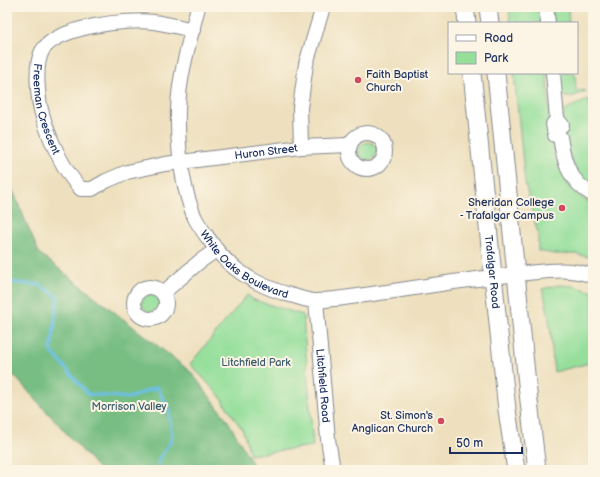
<svg xmlns="http://www.w3.org/2000/svg" width="600" height="477" viewBox="0 0 600 477" font-family="'Balsamiq Sans',sans-serif">
<rect width="100%" height="100%" fill="#fcf5e5"/>
<filter id="ink" filterUnits="userSpaceOnUse"><feTurbulence type="fractalNoise" baseFrequency=".025" numOctaves="2"/><feDisplacementMap in="SourceGraphic" scale="8" xChannelSelector="R" yChannelSelector="G"/><feConvolveMatrix kernelMatrix="1 2 1 2 8 2 1 2 1" color-interpolation-filters="sRGB"/></filter>
<filter id="wash" filterUnits="userSpaceOnUse"><feTurbulence type="fractalNoise" baseFrequency=".012" numOctaves="4" result="noise"/><feDisplacementMap in="SourceGraphic" scale="16" xChannelSelector="R" yChannelSelector="G"/><feGaussianBlur stdDeviation="0.9" result="paint"/><feColorMatrix in="noise" values="0 0 0 0 0 0 0 0 0 0 0 0 0 0 0 0 0 1.4 0 .05"/><feComposite in="paint" operator="in"/></filter>
<g filter="url(#wash)">
<rect width="100%" height="100%" fill="#eee0be"/>
<g fill="#95df9b" stroke="#58877c">
<polygon points="509,7 540,7 541,23 510,23"/>
<polygon points="552,7 568,7 569,23 553,23"/>
<path d="M514 73H547C550 115 546 185 593 204V258L576 254H554L538 251V234L525 183Z"/>
<polygon points="559,73 575,73 576,91 585,90 585,92 571,97 565,97 561,92"/>
<path d="M593 98V101L589 102 593 113V188C588 183 580 178 577 173 568 156 560 130 564 111L570 107Z"/>
<circle cx="368" cy="151" r="9"/>
<path d="M559 285 574 286 593 292V362L554 372C551 344 551 315 542 289Z"/>
<circle cx="151" cy="303" r="9"/>
<polygon points="247,295 254,300 303,315 313,446 250,455 243,431 219,395 190,364"/>
</g>
<g fill="#78be83" stroke="#4a7670">
<polygon points="7,7 12,7 7,33"/>
<polygon points="7,167 8,179 39,253 191,372 228,421 256,470 100,470 7,368"/>
</g>
<g fill="none" stroke-linecap="round" stroke-linejoin="round">
<polyline stroke="#6cc0e8" stroke-width="3" points="7,282 40,285 58,297 51,351 88,394 129,398 157,387 169,410 172,439 159,459 158,470"/>
</g>
</g>
<g filter="url(#ink)">
<g fill="none" stroke-linecap="round" stroke-linejoin="round">
<defs>
<g id="minor">
<path id="s1" d="M198 7C192 31 185 55 181 80 174 120 179 181 195 218 199 226 206 235 211 242 230 271 258 286 290 295 299 297 307 301 316 301 322 301 329 299 335 299 353 297 370 294 387 292 430 285 473 279 516 274 542 272 568 266 593 276"/>
<polyline points="546,7 548,23"/>
<path id="s2" d="M193 30C180 27 167 24 154 22 127 19 57 26 42 51 34 66 38 102 43 117 50 140 64 172 81 189H92L106 181 127 172 165 164 301 147 350 145"/>
<polyline points="553,73 557,119 562,125"/>
<path d="M557 119 553 124 555 135 560 137C564 163 569 181 593 195"/>
<circle cx="367" cy="151" r="18"/>
<polyline points="301,147 300,108 306,64 323,7"/>
<circle cx="150" cy="303" r="16"/>
<polyline points="163,293 199,262 216,250"/>
<path id="s3" d="M316 301 328 439 333 470"/>
</g>
<g id="major">
<polyline points="465,7 467,23"/>
<polyline points="488,7 490,23"/>
<path id="s4" d="M472 73 507 410 516 470"/>
<polyline points="496,73 527,384 537,470"/>
</g>
</defs>
<use href="#minor" stroke="#84888e" stroke-width="16"/>
<use href="#major" stroke="#84888e" stroke-width="19"/>
<use href="#minor" stroke="#fff" stroke-width="14"/>
<use href="#major" stroke="#fff" stroke-width="17"/>
</g>
</g>
<g fill="#d1495b" stroke="#fcf5e5" stroke-width="1.5">
<circle cx="358" cy="80" r="4"/>
<circle cx="562" cy="208" r="4"/>
<circle cx="441" cy="421" r="4"/>
</g>
<g text-anchor="middle" stroke-width="4" stroke-linejoin="round" paint-order="stroke">
<g font-size="11" fill="#1b2f5e" stroke="#fcf5e5" text-anchor="end">
<text x="366" y="78" text-anchor="start">Faith Baptist<tspan x="366" dy="13">Church</tspan></text>
<text x="554" y="206">Sheridan College<tspan x="554" dy="13">- Trafalgar Campus</tspan></text>
<text x="433" y="419">St. Simon's<tspan x="433" dy="13">Anglican Church</tspan></text>
</g>
<g font-size="11" fill="#1b2f5e" stroke="#fcf5e5">
<text dy="4" stroke="none"><textPath href="#s2" startOffset="219">Freeman Crescent</textPath></text>
<text dy="4" stroke="none"><textPath href="#s2" startOffset="499">Huron Street</textPath></text>
<text dy="4" stroke="none"><textPath href="#s1" startOffset="285">White Oaks Boulevard</textPath></text>
<text dy="4" stroke="none"><textPath href="#s4" startOffset="200">Trafalgar Road</textPath></text>
<text dy="4" stroke="none"><textPath href="#s3" startOffset="85">Litchfield Road</textPath></text>
</g>
<g font-size="11" fill="#3a5b6d" stroke="#fcf5e5">
<text x="256" y="366">Litchfield Park</text>
<text x="129" y="410">Morrison Valley</text>
</g>
</g>
<rect width="600" height="477" fill="none" stroke="#fcf5e5" stroke-width="24"/>
<rect x="448" y="22" width="130" height="52" fill="#fcf5e5" stroke="#a2a6af"/>
<rect x="456" y="35" width="20" height="6" fill="#ffffff" stroke="#a2a6af"/>
<text x="484" y="42" font-size="12" fill="#1b2f5e">Road</text>
<rect x="456" y="52" width="20" height="12" fill="#95df9b" stroke="#a2a6af"/>
<text x="484" y="62" font-size="12" fill="#1b2f5e">Park</text>
<path d="M450 447v6h72v-6" fill="none" stroke="#1b2f5e" stroke-width="2"/>
<text x="456" y="447" font-size="12" fill="#1b2f5e" stroke="#fcf5e5" stroke-width="3" paint-order="stroke">50 m</text>
</svg>
